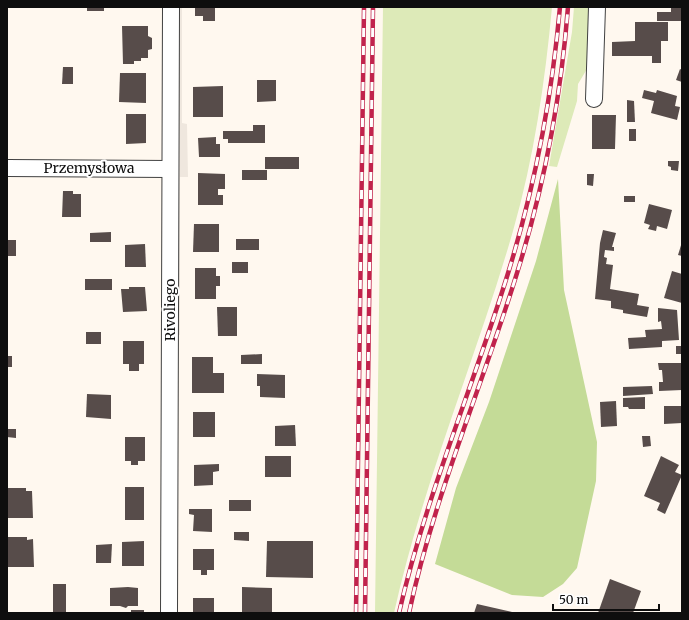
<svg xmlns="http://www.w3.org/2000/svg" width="689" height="620" viewBox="0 0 689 620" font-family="Merriweather,serif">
<rect width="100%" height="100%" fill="#fff8ef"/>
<g fill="#ddeab8">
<path d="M383 7H552C545 82 534 158 513 231 476 359 423 482 394 613H375Z"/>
<polygon points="574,7 590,7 587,69 578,84 577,101 557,167 549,166 572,32"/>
</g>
<polygon fill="#c4db97" points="558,179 564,290 597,442 596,481 577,568 563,584 543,597 512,595 435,564 456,488 489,402 536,261"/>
<polygon fill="#efe7de" points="177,7 182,7 182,123 187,124 188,177 180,177 180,335 176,334"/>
<g fill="#574c4a">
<rect x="87" y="7" width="17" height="4"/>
<polygon points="195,7 215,7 215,21 203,21 203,16 195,16"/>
<polygon points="671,7 682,7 682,21 657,21 657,12 671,12"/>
<polygon points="635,22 668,22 668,41 661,41 661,63 652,63 652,56 612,56 612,42 635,41"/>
<polygon points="122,26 148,26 148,36 152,38 152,49 148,50 148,58 141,58 141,61 134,61 134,64 123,64"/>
<polygon points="63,67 73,67 73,84 62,84"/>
<polygon points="680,69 682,70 682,82 676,80"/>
<polygon points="120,73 146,73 146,103 119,102"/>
<polygon points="257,80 276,80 276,101 257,102"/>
<polygon points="223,86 223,117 193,117 193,87"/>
<polygon points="644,90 656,93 657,90 677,96 675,106 680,107 677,120 651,113 654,101 642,98"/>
<polygon points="627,100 634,101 635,122 627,122"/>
<polygon points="126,114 146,114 146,143 126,144"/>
<polygon points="592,115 616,115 615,149 592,149"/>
<polygon points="253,125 265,125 265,143 228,143 228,139 223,139 223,131 253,131"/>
<rect x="629" y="129" width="7" height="12"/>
<polygon points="216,137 216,144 220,144 220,157 199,157 198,138"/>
<rect x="265" y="157" width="34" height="12"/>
<polygon points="668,161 679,161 678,171 671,170 671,167 668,166"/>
<rect x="242" y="170" width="25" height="10"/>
<polygon points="198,173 225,174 225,189 218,189 218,195 223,195 223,205 198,205"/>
<polygon points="587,174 594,174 593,186 587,185"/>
<polygon points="63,191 73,191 73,194 81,194 81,217 62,217"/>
<rect x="624" y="196" width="11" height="6"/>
<polygon points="649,204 672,210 667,229 657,226 656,231 648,229 650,225 644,223"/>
<polygon points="194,224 219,224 219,252 193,252"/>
<polygon points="603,230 616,233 612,247 614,247 614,251 605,250 604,257 607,258 606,264 613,265 610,289 639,294 637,305 649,307 647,317 623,313 623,310 611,308 611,301 595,299 600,243"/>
<polygon points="111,232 111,242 90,242 90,233"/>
<rect x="236" y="239" width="23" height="11"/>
<rect x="7" y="240" width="9" height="16"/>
<polygon points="682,242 682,256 678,255"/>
<polygon points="145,244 146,267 125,267 125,245"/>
<rect x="232" y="262" width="16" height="11"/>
<polygon points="195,268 216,268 216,276 220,276 220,286 216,286 216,299 195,299"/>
<polygon points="672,271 682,274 682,303 664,298"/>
<rect x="85" y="279" width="27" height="11"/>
<polygon points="129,287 145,287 147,311 123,312 121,289 129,289"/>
<polygon points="217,307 237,307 237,336 218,336"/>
<polygon points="658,308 677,310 679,340 662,341 662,347 629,349 628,338 646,337 645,330 662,329 661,321 658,322"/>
<rect x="86" y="332" width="15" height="12"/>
<polygon points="123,341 144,341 144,364 139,364 139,371 129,371 129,364 123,364"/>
<rect x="676" y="346" width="6" height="8"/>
<polygon points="262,354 262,364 241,364 241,355"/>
<rect x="7" y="356" width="5" height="11"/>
<polygon points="192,357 213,357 213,373 224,373 224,393 192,393"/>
<polygon points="658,363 682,363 682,390 659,391 659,382 663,382 662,370 659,370"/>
<polygon points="257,374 285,375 285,398 260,397 260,386 257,386"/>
<polygon points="652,386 653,394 623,396 623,387"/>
<polygon points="87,394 111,395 111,419 86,417"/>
<polygon points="645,397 645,409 629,409 628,407 623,407 623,398"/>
<polygon points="616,401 617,426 601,427 600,402"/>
<polygon points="664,406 682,406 682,423 664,424"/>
<rect x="193" y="412" width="22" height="25"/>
<polygon points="295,425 296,446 275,446 275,426"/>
<polygon points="7,429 16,429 16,438 7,437"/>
<polygon points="642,436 650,436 651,446 643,447"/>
<polygon points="125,437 145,437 145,461 138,461 138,465 131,465 131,461 125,461"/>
<rect x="265" y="456" width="26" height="21"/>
<polygon points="661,456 679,465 675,472 682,475 665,514 657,510 660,503 644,496"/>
<polygon points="219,464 219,471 213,472 213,485 194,486 194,465"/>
<rect x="125" y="487" width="19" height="33"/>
<polygon points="7,488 26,488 26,491 32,491 33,518 7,518"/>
<rect x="229" y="500" width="22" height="11"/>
<polygon points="189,509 212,509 212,532 193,531 194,515 189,514"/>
<polygon points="234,532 249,532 249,541 234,540"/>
<polygon points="7,537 27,537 27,540 33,539 34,567 7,567"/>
<polygon points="144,541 144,566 122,566 122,542"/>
<polygon points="267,541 313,541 313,578 266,577"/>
<polygon points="112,544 111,563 96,563 96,545"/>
<polygon points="193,549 214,549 214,570 207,570 207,575 201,575 201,570 193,570"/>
<polygon points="610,579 641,591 633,613 598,613"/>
<rect x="53" y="584" width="13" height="29"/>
<polygon points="128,587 138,588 138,606 128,606 126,608 120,606 110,606 110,588"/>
<polygon points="242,587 272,588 272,613 242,613"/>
<rect x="193" y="598" width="21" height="15"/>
<polygon points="477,604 512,612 512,613 474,613"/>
<rect x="131" y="610" width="13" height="3"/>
</g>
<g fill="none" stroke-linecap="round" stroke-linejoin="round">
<defs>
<g id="minor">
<polyline points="594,99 597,7"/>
<polyline points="7,168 170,169"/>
<polyline points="169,613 171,7"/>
</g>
</defs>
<use href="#minor" stroke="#414141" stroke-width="18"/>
<use href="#minor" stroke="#fff" stroke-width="16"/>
<defs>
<g id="rail">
<polyline points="356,613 364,7"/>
<polyline points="365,613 373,7"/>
<path d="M399 613C426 495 474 385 509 270 535 185 552 96 560 7"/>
<path d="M409 613C434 496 482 387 517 273 544 187 561 97 568 7"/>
</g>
</defs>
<use href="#rail" stroke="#c1234c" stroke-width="4.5"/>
<use href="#rail" stroke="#fff" stroke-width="3" stroke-dasharray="9" stroke-linecap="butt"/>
</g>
<g text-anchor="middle" stroke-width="4" stroke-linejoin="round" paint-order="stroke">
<g font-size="14" fill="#0e0e0e" stroke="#fff">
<text x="89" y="173">Przemysłowa</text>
<text transform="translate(170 310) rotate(-90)" y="5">Rivoliego</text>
</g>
</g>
<rect width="689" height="620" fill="none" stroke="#0e0e0e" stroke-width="16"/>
<path d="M553 604v6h106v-6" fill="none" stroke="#0e0e0e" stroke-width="2"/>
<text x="559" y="604" font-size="12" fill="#0e0e0e" stroke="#ffffff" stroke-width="3" paint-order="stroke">50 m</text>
</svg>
